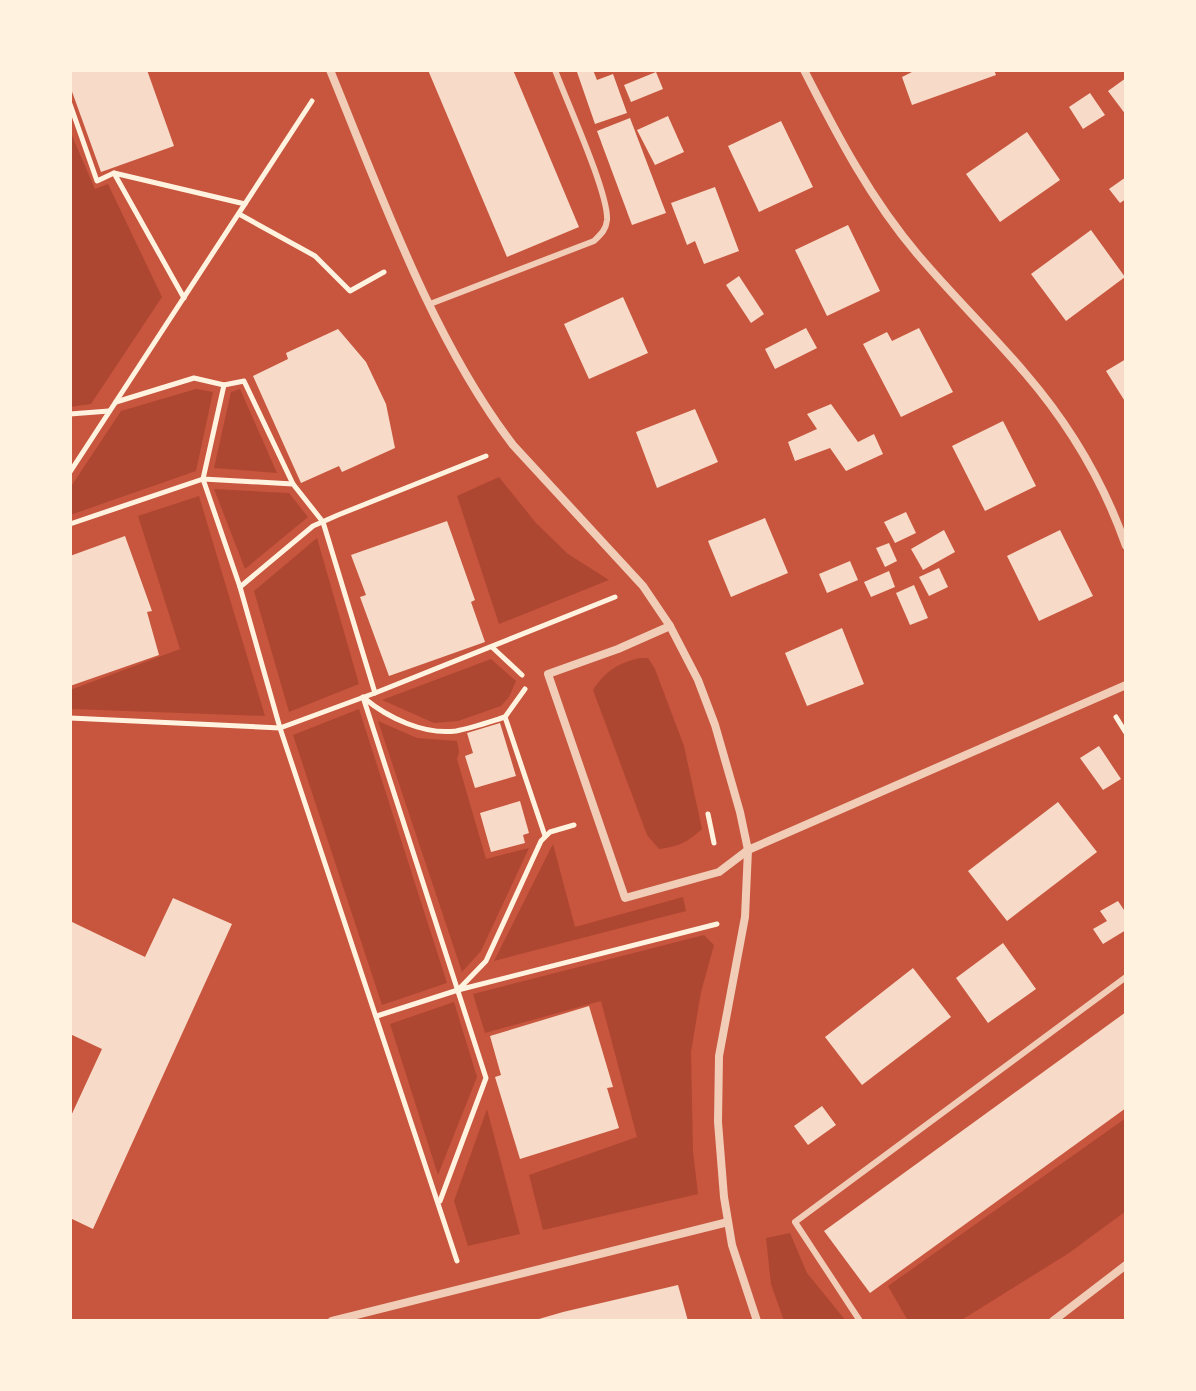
<svg xmlns="http://www.w3.org/2000/svg" width="1196" height="1391" viewBox="0 0 1196 1391" font-family="'Times New Roman',serif">
<rect width="100%" height="100%" fill="#c8553d"/>
<g fill="#ae4732">
<polygon points="70,131 95,189 108,184 162,297 91,404 70,407"/>
<polygon points="196,389 213,392 196,471 70,515 70,488 121,411"/>
<polygon points="240,389 277,473 214,468 231,392"/>
<polygon points="499,477 536,523 568,554 609,580 499,624 457,496"/>
<polygon points="214,489 289,493 308,517 245,569"/>
<polygon points="199,496 265,716 72,709 70,690 180,649 138,516"/>
<polygon points="317,538 359,684 289,712 254,591"/>
<path d="M640 658H648L655 669 684 746 702 829C688 842 678 847 659 849L647 835 593 690C605 671 618 663 640 658Z"/>
<polygon points="491,659 516,681 509,697 501,706 458,721 434,723 382,700"/>
<polygon points="359,709 447,983 382,1005 293,735"/>
<polygon points="378,721 417,738 457,741 459,752 457,759 486,859 529,848 481,951 462,972"/>
<polygon points="553,844 575,927 683,897 686,911 494,961"/>
<polygon points="704,935 714,945 701,992 691,1052 693,1151 698,1194 543,1230 529,1175 637,1137 601,1001 485,1033 473,994"/>
<polygon points="454,1002 477,1077 438,1175 390,1024"/>
<polygon points="487,1109 520,1234 468,1246 454,1201"/>
<polygon points="1126,1118 1126,1211 1069,1253 960,1321 908,1321 888,1286"/>
<polygon points="790,1233 807,1273 846,1321 784,1321 771,1284 766,1238"/>
</g>
<g fill="#f7dbc8">
<polygon points="70,70 147,70 174,146 101,172 70,86"/>
<polygon points="428,70 513,70 579,227 507,257"/>
<polygon points="582,70 593,70 597,80 613,74 627,113 595,124 577,72"/>
<polygon points="916,70 994,70 996,75 912,105 902,77"/>
<polygon points="656,72 663,89 631,102 624,85"/>
<polygon points="1126,78 1126,115 1108,91"/>
<polygon points="1090,93 1105,115 1083,129 1069,107"/>
<polygon points="668,116 684,152 655,165 637,130"/>
<polygon points="630,118 666,213 632,225 597,131"/>
<polygon points="781,121 813,187 759,212 728,146"/>
<polygon points="1027,132 1060,180 1000,222 966,174"/>
<polygon points="1126,177 1126,199 1120,203 1109,189"/>
<polygon points="715,187 739,251 704,264 695,241 687,245 671,203"/>
<polygon points="848,225 880,291 827,316 795,250"/>
<polygon points="1091,230 1125,277 1066,321 1031,274"/>
<polygon points="739,276 764,314 751,323 726,285"/>
<polygon points="623,297 648,353 589,379 564,324"/>
<polygon points="806,328 817,348 775,369 765,349"/>
<polygon points="919,328 953,392 901,417 863,344 887,332 892,341"/>
<polygon points="338,329 366,362 386,404 395,448 342,472 339,466 301,483 253,376 288,359 286,353"/>
<polygon points="1126,359 1126,403 1106,371"/>
<polygon points="831,404 858,442 874,434 883,454 846,471 830,448 795,461 788,442 817,429 807,414"/>
<polygon points="695,409 718,462 657,488 636,432"/>
<polygon points="1003,421 1036,486 985,511 952,446"/>
<polygon points="906,512 916,533 895,543 884,522"/>
<polygon points="765,518 788,573 731,597 708,541"/>
<polygon points="447,521 475,600 471,602 485,642 389,676 360,597 366,595 351,555"/>
<polygon points="944,530 955,552 923,570 911,549"/>
<polygon points="1060,530 1093,596 1039,621 1007,556"/>
<polygon points="125,536 152,611 147,612 159,655 70,686 70,556"/>
<polygon points="889,543 897,561 885,567 876,548"/>
<polygon points="850,561 858,580 827,593 819,574"/>
<polygon points="939,568 948,587 929,596 919,577"/>
<polygon points="889,571 895,587 871,597 864,582"/>
<polygon points="914,585 928,618 910,625 896,593"/>
<polygon points="842,628 864,684 807,706 785,653"/>
<polygon points="500,723 516,776 475,788 465,756 473,753 467,733"/>
<polygon points="1099,746 1121,779 1103,790 1080,758"/>
<polygon points="520,801 529,833 523,835 525,843 491,852 480,813"/>
<polygon points="1058,802 1097,852 1007,921 968,871"/>
<polygon points="173,898 232,924 93,1229 70,1218 70,1118 102,1049 70,1034 70,921 145,957"/>
<polygon points="1118,901 1126,913 1126,930 1103,944 1093,929 1107,921 1100,911"/>
<polygon points="1003,943 1036,989 988,1023 956,978"/>
<polygon points="913,968 951,1017 862,1085 825,1037"/>
<polygon points="589,1006 613,1087 607,1088 619,1128 520,1159 495,1077 501,1075 490,1036"/>
<polygon points="1126,1012 1126,1108 870,1293 824,1231"/>
<polygon points="822,1106 836,1125 808,1145 794,1126"/>
<polygon points="678,1285 688,1321 532,1321 563,1312"/>
</g>
<g fill="none" stroke-linecap="round" stroke-linejoin="round">
<g stroke="#fff3e0" stroke-width="5">
<polyline points="70,104 97,181 114,173"/>
<polyline points="239,214 315,256 350,291 384,272"/>
<polyline points="184,298 114,173 245,204"/>
<polyline points="224,385 244,381 293,484"/>
<polyline points="116,402 194,378 224,385 203,479 293,484 323,522 375,693 280,728 240,587 313,526 338,515 486,456"/>
<polyline points="70,414 109,411"/>
<polyline points="70,472 312,101"/>
<polyline points="70,524 203,479 240,587"/>
<polyline points="492,647 522,675"/>
<polyline points="375,693 615,597"/>
<polyline points="363,697 486,1078 440,1201"/>
<path d="M364 698C388 718 424 735 456 731 472 728 489 722 505 717L545 836"/>
<polyline points="505,717 525,689"/>
<polyline points="1116,717 1126,733"/>
<polyline points="70,718 280,728 457,1261"/>
<polyline points="708,814 714,843"/>
<polyline points="574,825 550,832 541,841 486,961 458,990 717,924"/>
<polyline points="377,1016 458,990"/>
</g>
<g stroke="#f1ccb7" stroke-width="6">
<path d="M430 304 594 241C601 234 606 230 607 220 609 194 566 100 555 70"/>
<polyline points="860,1321 795,1222 1126,977"/>
</g>
<g stroke="#f1ccb7" stroke-width="8">
<path d="M330 70C381 194 432 339 513 445L643 586 670 626 698 680 715 725 740 812 748 850 745 917 719 1056 718 1122 724 1197 732 1245 757 1321"/>
<path d="M804 70C837 135 871 200 919 256 953 296 991 333 1025 373 1069 424 1104 483 1126 546"/>
<polyline points="670,626 618,649 548,674 625,898 719,872 748,850 1126,685"/>
<polyline points="332,1321 728,1222"/>
<polyline points="1053,1321 1126,1265"/>
</g>
</g>
<rect width="1196" height="1391" fill="none" stroke="#fff3e0" stroke-width="144"/>
</svg>
